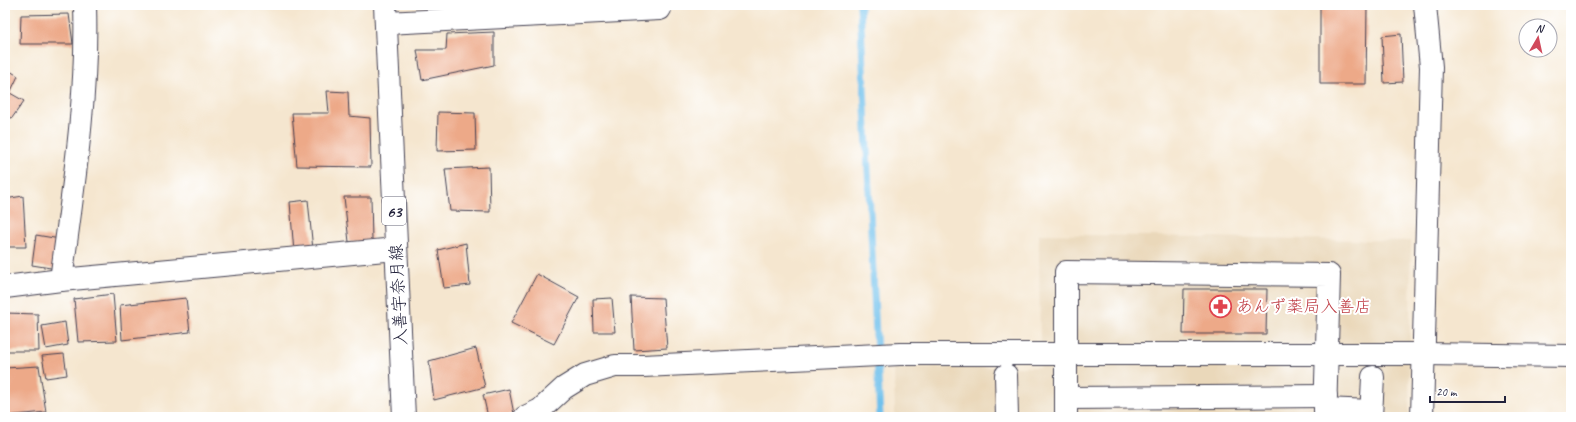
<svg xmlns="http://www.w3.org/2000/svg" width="1576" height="422" viewBox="0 0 1576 422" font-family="Caveat,'Klee One',sans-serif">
<rect width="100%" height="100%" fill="#fff"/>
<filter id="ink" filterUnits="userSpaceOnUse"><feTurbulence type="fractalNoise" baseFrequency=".025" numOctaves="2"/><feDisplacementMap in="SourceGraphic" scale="8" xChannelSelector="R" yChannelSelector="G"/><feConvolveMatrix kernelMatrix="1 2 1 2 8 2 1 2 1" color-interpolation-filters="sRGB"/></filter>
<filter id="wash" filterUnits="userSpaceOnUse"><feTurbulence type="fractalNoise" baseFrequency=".012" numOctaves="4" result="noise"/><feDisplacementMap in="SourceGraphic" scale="16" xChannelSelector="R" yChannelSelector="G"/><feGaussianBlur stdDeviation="0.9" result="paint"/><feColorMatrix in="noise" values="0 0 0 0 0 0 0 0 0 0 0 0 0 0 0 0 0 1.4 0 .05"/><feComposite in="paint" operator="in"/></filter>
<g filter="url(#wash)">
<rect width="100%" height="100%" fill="#f5e6cf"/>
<polygon fill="#ead8ba" points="1039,234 1411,241 1409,417 895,417 894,368 1040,367"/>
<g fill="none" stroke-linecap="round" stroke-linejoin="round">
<polyline stroke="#71c1ec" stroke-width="7" points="860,5 880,417"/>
</g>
<g id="blocks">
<g fill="#eda988">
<polygon points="1320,5 1367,6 1366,84 1320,84"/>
<polygon points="69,14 73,44 20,44 21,15"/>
<polygon points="494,32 494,65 422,80 417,50 446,50 447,34"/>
<polygon points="1401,34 1403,82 1384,83 1382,36"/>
<polygon points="5,68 18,76 10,93 24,101 12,118 5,116"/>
<polygon points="327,91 348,92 349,116 370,118 371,167 297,166 292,113 329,113"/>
<polygon points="438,112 475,113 476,150 437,151"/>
<polygon points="489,167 490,212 450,211 445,169"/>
<polygon points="23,196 26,247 5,247 5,199"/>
<polygon points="344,197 371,197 372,241 349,242"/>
<polygon points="308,200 313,250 294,253 290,202"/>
<polygon points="36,235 60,239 57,269 32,265"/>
<polygon points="466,243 470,285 444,288 438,250"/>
<polygon points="537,274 579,297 554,344 511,323"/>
<polygon points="1184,289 1267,289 1266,334 1183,334"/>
<polygon points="113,294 117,341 78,342 74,299"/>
<polygon points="631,297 663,298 667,348 634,350"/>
<polygon points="186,298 190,332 122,340 120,305"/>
<polygon points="612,298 615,332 594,332 593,299"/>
<polygon points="5,313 38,314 39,351 5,351"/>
<polygon points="65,322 68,345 46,349 42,326"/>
<polygon points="476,348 485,387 434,400 429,361"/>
<polygon points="64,354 67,375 46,378 42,356"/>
<polygon points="39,366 46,412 5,416 5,368"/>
<polygon points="509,389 514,414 498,417 488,417 483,395"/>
</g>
</g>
</g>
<g filter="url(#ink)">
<use href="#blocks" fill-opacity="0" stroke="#423f51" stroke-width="1"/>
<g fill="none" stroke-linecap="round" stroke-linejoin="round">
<defs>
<g id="minor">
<polyline points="386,23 660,9"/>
<path d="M61 280C73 189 88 97 85 5"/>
<polyline points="5,287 61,280 396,249"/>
<polyline points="1006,375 1007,417"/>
<polyline points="1066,398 1326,396"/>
<polyline points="1325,409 1371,411"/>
<polyline points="525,417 540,410 564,388 585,375 615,366 643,366 900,354 1423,354 1571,356"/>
<polyline points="1066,417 1066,272 1329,275 1325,417"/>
<polyline points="1371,417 1373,377"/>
<polyline points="1422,417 1431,67 1425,5"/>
</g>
<polyline id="major" points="385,5 404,417"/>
</defs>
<use href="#minor" stroke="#423f51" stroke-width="24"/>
<use href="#major" stroke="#423f51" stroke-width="24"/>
<use href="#minor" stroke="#fff" stroke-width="22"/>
<use href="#major" stroke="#fff" stroke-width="22"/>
</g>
</g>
<defs>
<symbol id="pharmacy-ring" viewBox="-11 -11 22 22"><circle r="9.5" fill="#fff" stroke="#e0444e" stroke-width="1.5"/><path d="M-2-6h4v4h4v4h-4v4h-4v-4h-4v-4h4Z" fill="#e0444e"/></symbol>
</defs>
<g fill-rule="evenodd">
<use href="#pharmacy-ring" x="1208" y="294" width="25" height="25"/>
</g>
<g text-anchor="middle" stroke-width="4" stroke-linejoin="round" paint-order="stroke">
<rect fill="#fff" stroke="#646476" stroke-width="1" x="382" y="197" width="24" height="28" rx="3"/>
<g font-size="16" font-weight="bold" fill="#22223b">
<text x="394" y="217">63</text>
</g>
<g font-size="17" fill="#22223b" stroke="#fff">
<text transform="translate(398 295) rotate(-93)" y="6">入善宇奈月線</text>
</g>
<g font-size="17" fill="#be3a42" stroke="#fff" text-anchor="start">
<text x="1236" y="312">あんず薬局入善店</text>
</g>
</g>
<rect width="1576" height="422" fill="none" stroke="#fff" stroke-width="20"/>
<g transform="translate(1538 38) rotate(9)"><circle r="19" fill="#ffffff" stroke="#a7a7b1"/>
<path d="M0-3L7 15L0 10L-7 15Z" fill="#d1495b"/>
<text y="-6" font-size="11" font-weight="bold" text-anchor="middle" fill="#22223b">N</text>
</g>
<path d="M1430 396v6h75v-6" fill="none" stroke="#22223b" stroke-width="2"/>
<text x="1436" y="396" font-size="12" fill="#22223b" stroke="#ffffff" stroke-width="3" paint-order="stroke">20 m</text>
</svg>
